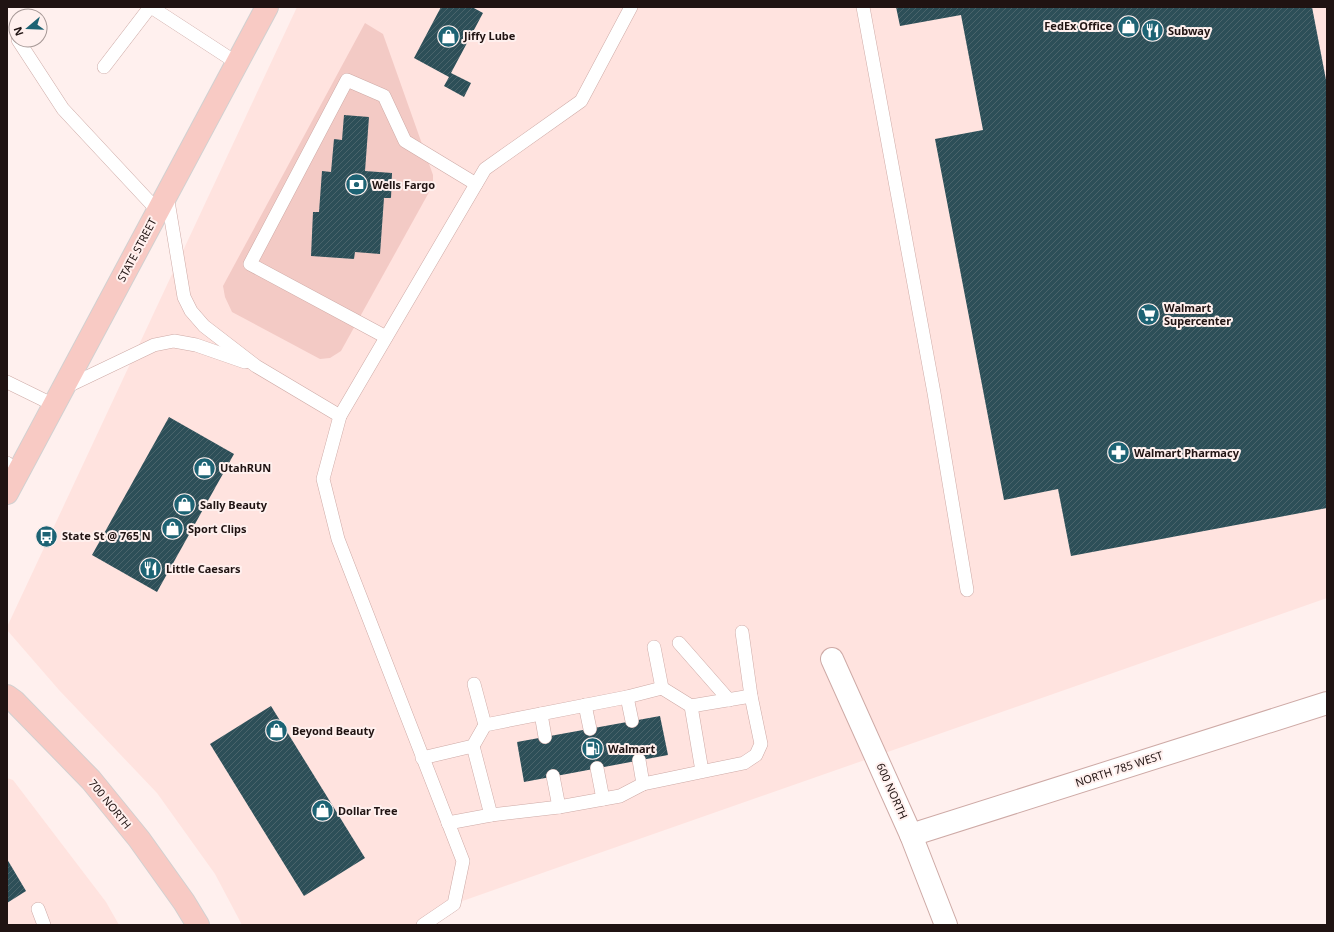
<svg xmlns="http://www.w3.org/2000/svg" width="1334" height="932" viewBox="0 0 1334 932" font-family="'Noto Sans',sans-serif">
<defs>
<pattern id="building-hatch" width="6" height="6" patternUnits="userSpaceOnUse"><rect width="6" height="6" fill="#2d4f58"/><path d="M-1 1l2-2M0 6l6-6M5 7l2-2" fill="none" stroke="#4a646b"/></pattern>
</defs>
<rect width="100%" height="100%" fill="#fff0ee"/>
<g fill="#ffe3df">
<polygon points="297,7 1327,7 1327,598 454,904 423,925 242,925 215,874 157,793 59,690 7,630 7,627"/>
<polygon points="7,778 13,780 106,902 119,925 7,925"/>
</g>
<polygon fill="#f3cac5" points="365,23 383,34 433,175 433,185 341,351 330,358 320,359 232,312 225,297 223,286"/>
<g fill="url(#building-hatch)">
<polygon points="441,7 472,7 483,13 451,73 471,83 464,97 444,86 449,77 414,58"/>
<polygon points="896,7 1312,7 1327,85 1327,508 1071,556 1058,489 1004,500 935,139 983,130 961,15 900,26"/>
<polygon points="344,115 369,117 365,171 392,173 391,198 384,198 380,254 355,252 354,259 311,256 313,212 319,212 322,171 331,172 334,139 342,140"/>
<polygon points="169,417 234,454 157,592 92,555"/>
<polygon points="271,706 365,858 304,896 210,744"/>
<polygon points="660,716 668,755 524,782 517,742"/>
<polygon points="7,859 26,891 7,903"/>
</g>
<g fill="none" stroke-linecap="round" stroke-linejoin="round">
<defs>
<g id="service">
<polyline points="151,7 237,63"/>
<polyline points="863,7 934,393 967,590"/>
<polyline points="18,40 63,109 158,211"/>
<polyline points="104,67 150,7"/>
<polyline points="167,195 184,297 191,311 204,326 256,366 340,416"/>
<polyline points="386,337 250,264 347,80 384,96 405,141 476,184"/>
<polyline points="7,382 54,405"/>
<polyline points="64,388 154,345 174,341 196,345 245,362"/>
<polyline points="7,463 18,472"/>
<polyline points="679,643 729,700"/>
<polyline points="654,647 662,688"/>
<polyline points="474,684 485,725"/>
<polyline points="627,697 632,721"/>
<polyline points="585,705 590,729"/>
<polyline points="691,706 702,771"/>
<polyline points="541,714 545,737"/>
<polyline points="473,746 491,815"/>
<polyline points="422,758 473,746 485,725 627,697 662,688 691,706 751,696"/>
<polyline points="639,760 643,784"/>
<polyline points="597,768 603,799"/>
<polyline points="553,776 559,807"/>
<polyline points="448,823 491,815 559,807 620,796 643,784 744,763 756,755 761,744 751,696 742,632"/>
<polyline points="38,909 44,925"/>
<polyline points="423,925 454,904 463,861 338,539 323,479 340,416 485,169 581,101 631,7"/>
</g>
<g id="minor">
<polyline points="832,659 911,835 946,925"/>
<polyline points="911,835 1327,703"/>
</g>
<g id="primary">
<polyline points="7,493 267,7"/>
<polyline points="7,696 14,701 91,780 139,839 184,902 198,925"/>
</g>
</defs>
<use href="#service" stroke="#ceaaa6" stroke-width="14"/>
<use href="#minor" stroke="#ceaaa6" stroke-width="24"/>
<use href="#primary" stroke="#d2d0d0" stroke-width="24"/>
<use href="#service" stroke="#fff" stroke-width="13"/>
<use href="#minor" stroke="#fff" stroke-width="22"/>
<use href="#primary" stroke="#f8cac4" stroke-width="22"/>
</g>
<defs>
<symbol id="shop-disc" viewBox="-11 -11 22 22"><circle r="9.5" fill="#1d6374" stroke="#fff0ee"/><path d="M-5-2.5h2.3a2.7 3.5 0 0 1 5.4 0H5L5.5 6h-11ZM-1.5-2.5h3a1.5 2.3 0 0 0-3 0Z" fill="#fff"/></symbol>
<symbol id="restaurant-disc" viewBox="-11 -11 22 22"><circle r="9.5" fill="#1d6374" stroke="#fff0ee"/><path d="M-5-6h1v4h1v-4h1v4h1v-4h1v5L-1.5 .5V6h-2V.5L-5-1ZM5-6V6H3V1.5H1.5Q1.5-4 5-6Z" fill="#fff"/></symbol>
<symbol id="bank-disc" viewBox="-11 -11 22 22"><circle r="9.5" fill="#1d6374" stroke="#fff0ee"/><path d="M-6-4H6V4H-6ZM0-2.3a2.3 2.3 0 1 0 0 4.6a2.3 2.3 0 1 0 0-4.6Z" fill="#fff"/></symbol>
<symbol id="supermarket-disc" viewBox="-11 -11 22 22"><circle r="9.5" fill="#1d6374" stroke="#fff0ee"/><path d="M-6-5.5h2.5l.6 2H6L4.5 2H-2.5L-4.4-4H-6ZM-1.5 3.2a1.3 1.3 0 1 0 .1 0ZM3 3.2a1.3 1.3 0 1 0 .1 0Z" fill="#fff"/></symbol>
<symbol id="pharmacy-disc" viewBox="-11 -11 22 22"><circle r="9.5" fill="#1d6374" stroke="#fff0ee"/><path d="M-2-6h4v4h4v4h-4v4h-4v-4h-4v-4h4Z" fill="#fff"/></symbol>
<symbol id="bus-disc" viewBox="-11 -11 22 22"><circle r="9.5" fill="#1d6374" stroke="#fff0ee"/><path d="M-5-6H5V4H4V6H2V4H-2V6H-4V4H-5ZM-3.5-4V0h7V-4ZM-3.5 1.2v1.5H-2V1.2ZM2 1.2v1.5H3.5V1.2Z" fill="#fff"/></symbol>
<symbol id="fuel-disc" viewBox="-11 -11 22 22"><circle r="9.5" fill="#1d6374" stroke="#fff0ee"/><path d="M-5.5-6h7V0h2V4h1.3V-2.5L3-4.5l.8-.8L6-3V5H2.5V1h-1V6h-7ZM-4.2-4.7v3.2H.2V-4.7Z" fill="#fff"/></symbol>
</defs>
<g fill-rule="evenodd">
<use href="#shop-disc" x="1116" y="14" width="25" height="25"/>
<use href="#restaurant-disc" x="1140" y="18" width="25" height="25"/>
<use href="#shop-disc" x="436" y="24" width="25" height="25"/>
<use href="#bank-disc" x="344" y="172" width="25" height="25"/>
<use href="#supermarket-disc" x="1136" y="302" width="25" height="25"/>
<use href="#pharmacy-disc" x="1106" y="440" width="25" height="25"/>
<use href="#shop-disc" x="192" y="456" width="25" height="25"/>
<use href="#shop-disc" x="172" y="492" width="25" height="25"/>
<use href="#shop-disc" x="160" y="516" width="25" height="25"/>
<use href="#bus-disc" x="34" y="524" width="25" height="25"/>
<use href="#restaurant-disc" x="138" y="556" width="25" height="25"/>
<use href="#shop-disc" x="264" y="718" width="25" height="25"/>
<use href="#fuel-disc" x="580" y="736" width="25" height="25"/>
<use href="#shop-disc" x="310" y="798" width="25" height="25"/>
</g>
<g text-anchor="middle" stroke-width="4" stroke-linejoin="round" paint-order="stroke">
<g font-size="11" font-weight="bold" fill="#201312" stroke="#fff0ee" text-anchor="start">
<text x="1112" y="30" text-anchor="end">FedEx Office</text>
<text x="1168" y="35">Subway</text>
<text x="464" y="40">Jiffy Lube</text>
<text x="372" y="189">Wells Fargo</text>
<text x="1164" y="312">Walmart<tspan x="1164" dy="13">Supercenter</tspan></text>
<text x="1134" y="457">Walmart Pharmacy</text>
<text x="220" y="472">UtahRUN</text>
<text x="200" y="509">Sally Beauty</text>
<text x="188" y="533">Sport Clips</text>
<text x="62" y="540">State St @ 765 N</text>
<text x="166" y="573">Little Caesars</text>
<text x="292" y="735">Beyond Beauty</text>
<text x="608" y="753">Walmart</text>
<text x="338" y="815">Dollar Tree</text>
</g>
<g font-size="11" fill="#201312" stroke="#fff0ee">
<text transform="translate(137 250) rotate(-62)" y="4">STATE STREET</text>
<text transform="translate(1119 769) rotate(-18)" y="4">NORTH 785 WEST</text>
<text transform="translate(892 791) rotate(66)" y="4">600 NORTH</text>
<text transform="translate(110 804) rotate(51)" y="4">700 NORTH</text>
</g>
</g>
<rect width="1334" height="932" fill="none" stroke="#201312" stroke-width="16"/>
<g transform="translate(28 28) rotate(251)"><circle r="19" fill="#fff0ee" stroke="#a69896"/>
<path d="M0-3L7 15L0 10L-7 15Z" fill="#1d6374"/>
<text y="-6" font-size="11" font-weight="bold" text-anchor="middle" fill="#201312">N</text>
</g>
</svg>
